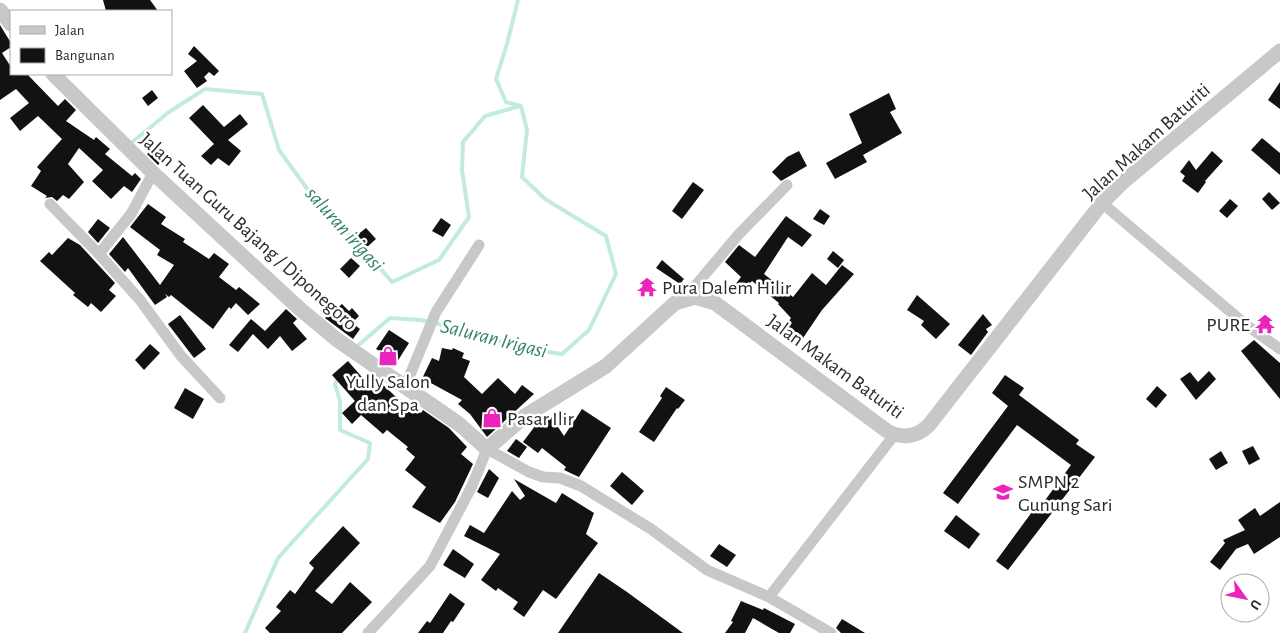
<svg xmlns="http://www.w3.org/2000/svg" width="1280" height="633" viewBox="0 0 1280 633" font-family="'Alegreya Sans',sans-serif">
<rect width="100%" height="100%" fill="#fff"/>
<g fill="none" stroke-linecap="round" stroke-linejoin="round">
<g stroke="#c2ebdf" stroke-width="4">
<polyline points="130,144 169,112 205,89 262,94 279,150 324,212 354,238 392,282 439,260 469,217 462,170 463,142 485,116 520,106"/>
<polyline points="355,348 390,318 421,320 478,333 515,347 562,354 589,330 616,274 606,236 545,199 522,177 527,130 521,106 506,102 496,79 507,44 518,0"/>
<polyline points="245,633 278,558 368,459 370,443 340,430 340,401 335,384 339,376"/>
</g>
</g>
<g fill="#121212">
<polygon points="103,0 150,0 158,11 106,11"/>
<polygon points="0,25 11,43 11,47 2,53 11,67 11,74 27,74 58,106 65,99 76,110 66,121 94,140 96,137 110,149 105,154 132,176 135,173 141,179 132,192 124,186 111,199 92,181 103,170 79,148 68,164 84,182 69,199 63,195 57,201 52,197 45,198 47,196 31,186 41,171 37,167 62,139 38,116 20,131 10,118 29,103 16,89 0,100"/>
<polygon points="194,46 219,71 214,76 209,72 204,77 207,81 197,88 184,71 197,61 188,54"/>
<polygon points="1280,82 1280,109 1268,100"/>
<polygon points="152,90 158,98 148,106 142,98"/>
<polygon points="889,93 896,109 890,112 902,133 863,155 867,162 835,179 826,163 862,143 849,114"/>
<polygon points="203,105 224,127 240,114 248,124 228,140 241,151 229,166 218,158 211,165 201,156 214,144 189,118"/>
<polygon points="1262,138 1280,153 1280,175 1251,150"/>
<polygon points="159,144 167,155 158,165 147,154"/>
<polygon points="799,151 807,166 781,181 772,172 787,157"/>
<polygon points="1212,151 1223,161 1205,181 1206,182 1198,193 1182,181 1185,176 1180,172 1189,160 1196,170"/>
<polygon points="693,182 704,190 682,219 672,211"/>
<polygon points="1269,192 1280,203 1272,210 1262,199"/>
<polygon points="1230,199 1238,206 1227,218 1219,211"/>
<polygon points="148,204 166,217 161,224 185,239 183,242 209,259 214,253 229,264 219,277 236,290 239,287 260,304 248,315 236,303 231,309 229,307 213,329 171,295 169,297 165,294 167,297 155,305 128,268 125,272 109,254 123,237 160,285 174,265 157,255 160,250 130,227"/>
<polygon points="820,209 830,216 824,225 813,219"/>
<polygon points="786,216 812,235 802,247 788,237 764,274 793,297 812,273 826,285 842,265 854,274 822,310 801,341 784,328 791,318 778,304 779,303 752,281 743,292 735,285 741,277 725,262 739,245 755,257"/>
<polygon points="441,218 451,225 443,237 432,231"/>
<polygon points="98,219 110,228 98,243 88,232"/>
<polygon points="366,228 376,239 366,248 356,236"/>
<polygon points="68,238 80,245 115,283 109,290 116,296 101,312 91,303 88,307 73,295 75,293 40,261 49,252 52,255"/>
<polygon points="833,251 844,260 838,268 827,259"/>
<polygon points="351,258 360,266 349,278 340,269"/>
<polygon points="662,260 684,279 680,284 656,268"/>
<polygon points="917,295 950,324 936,339 921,325 924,321 907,310"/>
<polygon points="342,304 349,311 352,308 359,316 352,323 360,329 353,339 325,318"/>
<polygon points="286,309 297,319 293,323 307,339 292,351 280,336 268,349 253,334 238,352 229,345 251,319 265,331"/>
<polygon points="983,314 992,325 986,329 988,332 971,355 958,345"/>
<polygon points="180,315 206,349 194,358 168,324"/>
<polygon points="389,330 409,343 397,362 376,349"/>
<polygon points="1254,340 1280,363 1280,399 1241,351"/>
<polygon points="150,344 160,353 144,370 135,360"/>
<polygon points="442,348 452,350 453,348 464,353 462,358 470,361 464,377 482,394 498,378 515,394 522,385 534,394 487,437 470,414 458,404 462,400 429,382 424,388 419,385 432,358 439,361"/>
<polygon points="348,361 373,390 379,381 395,396 421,413 423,410 449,428 467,447 461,454 473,464 455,502 440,523 412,507 426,487 405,470 415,457 406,449 408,447 387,430 383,434 361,415 352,424 342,413 355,401 332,375"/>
<polygon points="1209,371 1216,379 1196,400 1180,379 1190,372 1198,382"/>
<polygon points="1005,375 1024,388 1019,395 1079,440 1076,444 1095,457 1008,570 996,561 1040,501 1043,503 1071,465 1017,425 958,504 943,493 1008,406 992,393"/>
<polygon points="1157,386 1167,395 1156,408 1146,399"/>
<polygon points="666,387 685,400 678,409 677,408 654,442 639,432 662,398 660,396"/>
<polygon points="185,388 204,399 193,419 174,408"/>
<polygon points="582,409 611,428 579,477 564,470 566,467 542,448 538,453 523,442 535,426 550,415 564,436"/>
<polygon points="516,439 527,447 519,458 507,451"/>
<polygon points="1253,446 1260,459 1249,465 1242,451"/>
<polygon points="1221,451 1228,463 1216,470 1209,459"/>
<polygon points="489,469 499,478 488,498 477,492"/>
<polygon points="622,472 644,491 632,505 610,486"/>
<polygon points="514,479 556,503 562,493 594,513 586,534 598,543 556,599 543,590 524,617 513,609 518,602 498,588 496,591 481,580 500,554 464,536 470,525 484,533 512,491 520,500 525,496"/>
<polygon points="1280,502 1280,537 1254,554 1248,544 1236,549 1220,570 1210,562 1225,543 1223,540 1245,530 1238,520 1255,508 1260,516"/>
<polygon points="956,515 980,534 969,549 944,531"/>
<polygon points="343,526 360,543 315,591 332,604 350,582 372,602 342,633 270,633 265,628 281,611 276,607 290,590 295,594 314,568 309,563"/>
<polygon points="719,544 736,555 727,567 710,556"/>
<polygon points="453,549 474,564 465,578 443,565"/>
<polygon points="599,573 627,592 683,633 558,633"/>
<polygon points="450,593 465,604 453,622 451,621 443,633 418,633 427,621 430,623"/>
<polygon points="741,601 763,610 764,608 795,624 790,633 779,633 753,618 745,633 725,633 733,622 731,621"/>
<polygon points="842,619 865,633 841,633 836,628"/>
</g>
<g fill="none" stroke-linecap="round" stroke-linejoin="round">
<g stroke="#c8c8c8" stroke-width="11">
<polyline points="153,173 131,214 99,254 140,300 181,356 220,398"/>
<polyline points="1102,203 1245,324 1280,349"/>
<polyline points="50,204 99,254"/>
<polyline points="685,298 739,234 787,185"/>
<polyline points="405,387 436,312 479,245"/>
<polyline points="769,597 895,434"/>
<polyline points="368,633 430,566 472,486 487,449 529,472 543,477 560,478 581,486 651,529 707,570 769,597 831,633"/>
</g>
<g stroke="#c8c8c8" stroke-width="15">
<polyline points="0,10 11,24"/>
<path d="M53 74 153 173 300 309 336 339 459 424 487 449 525 416 606 366 675 303 695 297 715 303 887 431C902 439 917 437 929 425L1102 203 1123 182 1280 51"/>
</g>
</g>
<defs>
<symbol id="temple-bare" viewBox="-9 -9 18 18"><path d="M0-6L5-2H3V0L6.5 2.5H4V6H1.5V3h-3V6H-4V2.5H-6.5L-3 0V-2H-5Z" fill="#eb25bc" stroke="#fff" stroke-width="2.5" paint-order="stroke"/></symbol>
<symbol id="shop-bare" viewBox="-9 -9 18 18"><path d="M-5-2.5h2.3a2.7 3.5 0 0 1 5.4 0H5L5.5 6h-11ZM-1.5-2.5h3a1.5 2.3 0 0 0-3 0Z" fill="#eb25bc" stroke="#fff" stroke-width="2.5" paint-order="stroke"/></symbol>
<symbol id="school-bare" viewBox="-9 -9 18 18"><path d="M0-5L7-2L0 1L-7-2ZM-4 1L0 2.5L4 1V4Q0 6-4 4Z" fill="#eb25bc" stroke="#fff" stroke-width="2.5" paint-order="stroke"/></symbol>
</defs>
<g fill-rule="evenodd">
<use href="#temple-bare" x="633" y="273" width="28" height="28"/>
<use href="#temple-bare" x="1251" y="310" width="28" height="28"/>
<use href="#shop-bare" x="374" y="342" width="28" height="28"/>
<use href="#shop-bare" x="478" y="404" width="28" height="28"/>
<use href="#school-bare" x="989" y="478" width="28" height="28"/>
</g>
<g text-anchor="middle" stroke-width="5" stroke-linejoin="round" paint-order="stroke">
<g font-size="20" fill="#2b2b2b" stroke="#fff">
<text transform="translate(1146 141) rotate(-42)" y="7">Jalan Makam Baturiti</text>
<text transform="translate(249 231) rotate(42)" y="7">Jalan Tuan Guru Bajang / Diponegoro</text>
<text transform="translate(836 366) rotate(36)" y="7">Jalan Makam Baturiti</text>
</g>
<g font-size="20" fill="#2b2b2b" stroke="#fff" text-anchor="start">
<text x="662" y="294">Pura Dalem Hilir</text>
<text x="1250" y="331" text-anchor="end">PURE</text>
<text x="388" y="388" text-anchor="middle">Yully Salon<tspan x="388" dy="23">dan Spa</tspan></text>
<text x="507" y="425">Pasar Ilir</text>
<text x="1018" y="488">SMPN 2<tspan x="1018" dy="23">Gunung Sari</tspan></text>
</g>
<g font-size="21" font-style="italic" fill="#34826b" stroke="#fff">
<text transform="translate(345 229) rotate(48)" y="7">saluran irigasi</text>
<text transform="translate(494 338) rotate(14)" y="7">Saluran Irigasi</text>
</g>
</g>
<rect x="10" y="10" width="162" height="65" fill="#ffffff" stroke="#aaaaaa"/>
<rect x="20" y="26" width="25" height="8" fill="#c8c8c8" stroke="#aaaaaa"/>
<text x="55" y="35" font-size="15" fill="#2b2b2b">Jalan</text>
<rect x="20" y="48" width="25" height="15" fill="#121212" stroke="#aaaaaa"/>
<text x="55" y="60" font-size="15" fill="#2b2b2b">Bangunan</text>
<g transform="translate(1245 598) rotate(123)"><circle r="24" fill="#ffffff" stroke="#aaaaaa"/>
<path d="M0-4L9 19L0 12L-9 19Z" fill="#eb25bc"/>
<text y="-8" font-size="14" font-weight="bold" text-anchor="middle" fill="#2b2b2b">U</text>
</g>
</svg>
